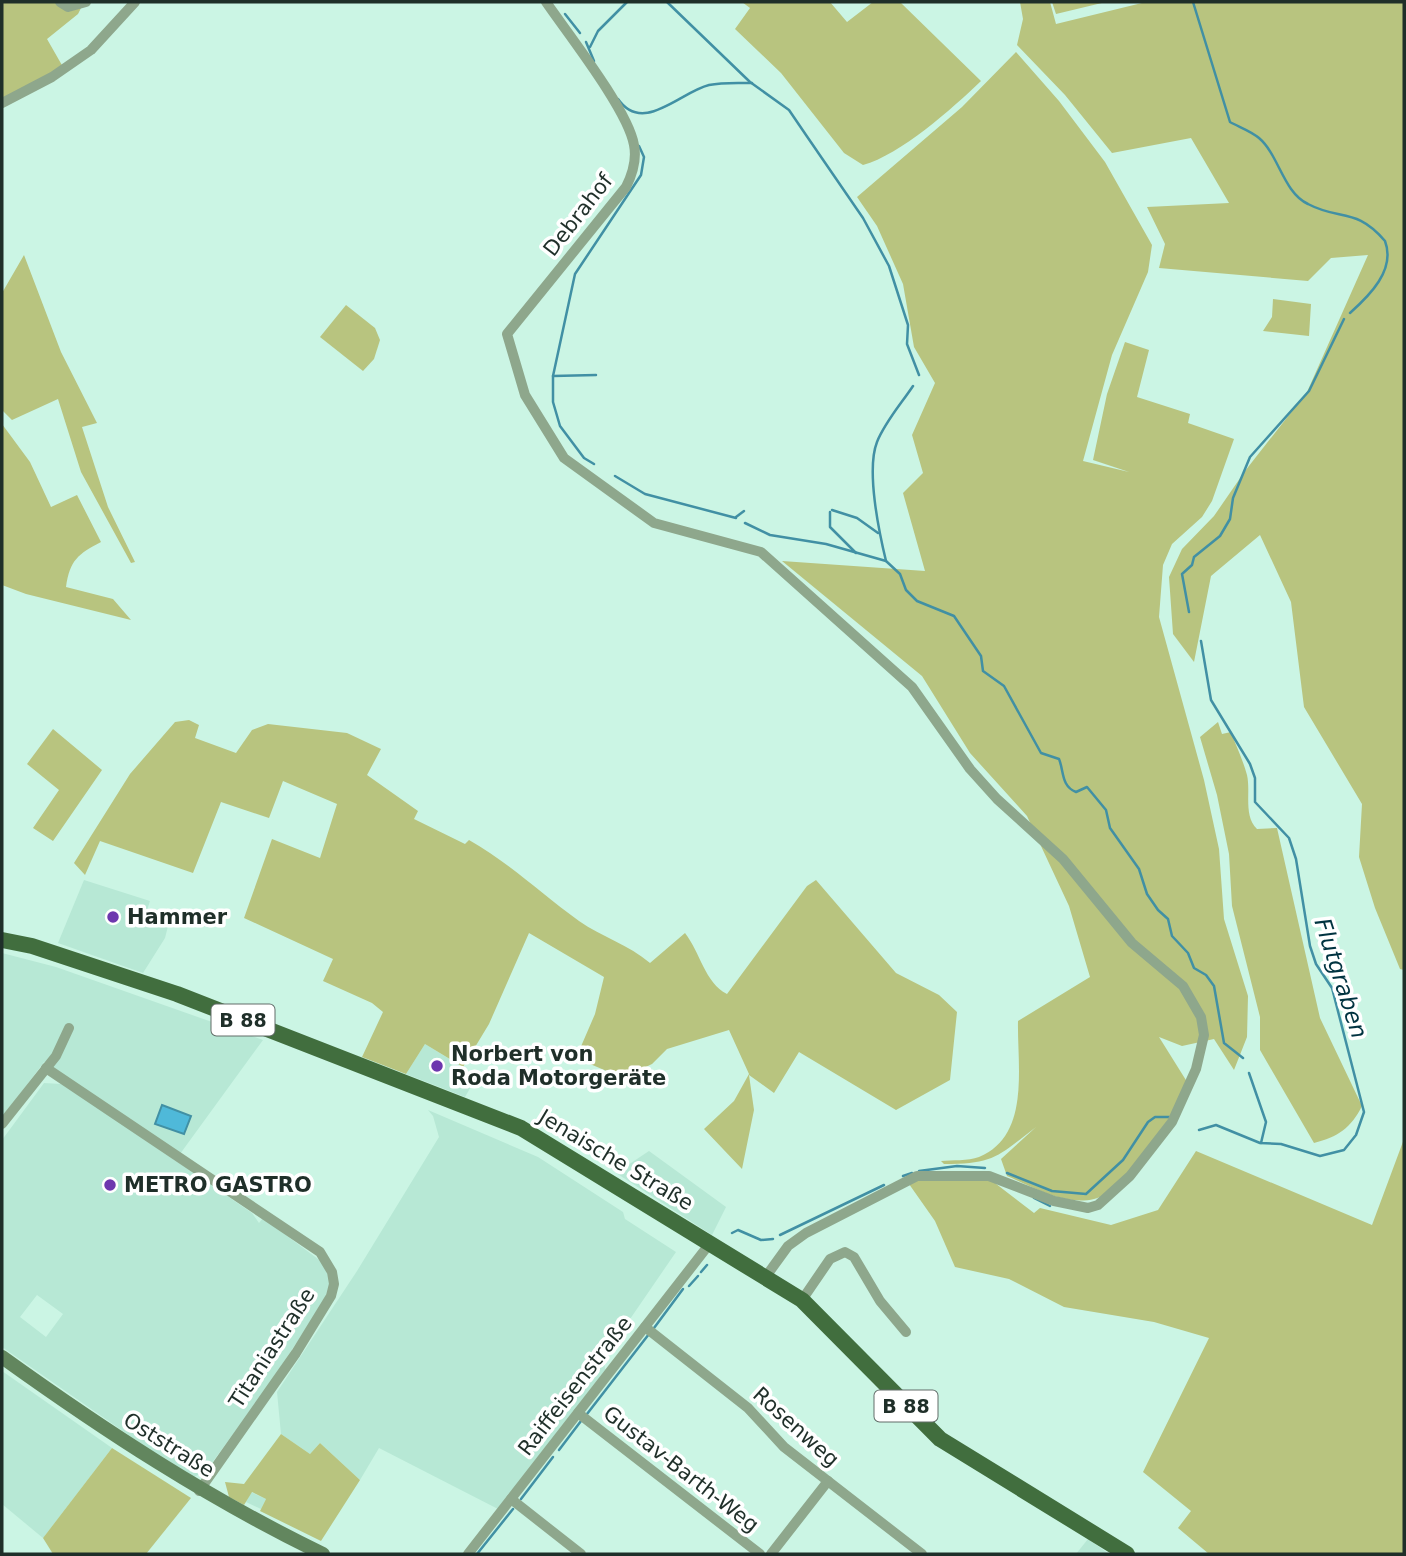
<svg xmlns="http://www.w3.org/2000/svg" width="1406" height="1556" viewBox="0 0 1406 1556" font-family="'DejaVu Sans',sans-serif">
<rect width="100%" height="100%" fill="#cbf5e4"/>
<g fill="#b7e8d5" fill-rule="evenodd">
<polygon points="84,880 150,901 146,913 169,922 165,938 143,973 58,943"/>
<polygon points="2,953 56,967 263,1040 180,1154 44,1062 2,1118"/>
<polygon points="425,1044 477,1076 465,1097 406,1074"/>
<path d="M44 1083 61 1084 104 1112 252 1213 259 1223 263 1218 326 1265 331 1285 327 1297 263 1393 206 1471 194 1477 153 1452 2 1347V1140ZM37 1295 63 1314 46 1337 20 1317Z"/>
<polygon points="428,1110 538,1157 623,1212 625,1219 676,1252 604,1357 605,1370 498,1509 379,1448 360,1480 320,1443 310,1454 281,1434 277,1392 357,1271 439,1137 433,1116"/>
<polygon points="649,1151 726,1207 712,1235 616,1173"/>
<polygon points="2,1371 112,1448 43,1538 2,1504"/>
<polygon points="251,1492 266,1499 261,1509 246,1502"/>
<polygon points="1088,1539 1109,1554 1076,1554"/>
</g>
<g fill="#b8c47f">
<polygon points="2,2 84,2 78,14 47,39 63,67 2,100"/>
<path d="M742 2H830L847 22 873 2H900L981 81C953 108 900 155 863 165L844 153 781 73 735 29 750 8Z"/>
<polygon points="1020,2 1050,2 1056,24 1146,2 1404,2 1404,970 1400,969 1375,908 1359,857 1362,804 1304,707 1291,602 1260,535 1211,576 1194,662 1173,634 1169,577 1182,549 1214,516 1245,471 1307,392 1368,255 1331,258 1308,281 1159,268 1165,244 1147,207 1229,203 1191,138 1112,153 1065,95 1017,45 1023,19"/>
<polygon points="1052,2 1106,2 1056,14"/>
<path d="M1016 52 1059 101 1105 162 1152 245 1148 272 1112 355 1083 461 1129 472 1093 460 1107 394 1125 342 1149 350 1137 397 1190 414 1188 423 1234 439 1212 501 1202 517 1172 544 1163 565 1159 617 1204 780 1219 849 1224 919 1248 996 1247 1037 1234 1070 1214 1039 1182 1046 1159 1037 1189 1085C1173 1113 1126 1193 1094 1199 1065 1206 1033 1187 1007 1176L1001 1159 1036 1127C997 1157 994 1164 944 1164L941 1161C952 1160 968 1161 979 1157 1031 1136 1017 1066 1018 1021L1090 977 1069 906 1027 816 970 753 922 676 782 561 925 571 903 493 923 473 912 435 935 383 914 347 903 284 877 226 857 197 962 107Z"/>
<polygon points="24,255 61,352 97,423 82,427 108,507 135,562 131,563 81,472 58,399 12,420 2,410 2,293"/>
<polygon points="1273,299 1311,304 1309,336 1263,331 1272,317"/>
<polygon points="346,305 375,328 380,340 374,359 363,371 320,337"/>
<path d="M2 424 30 462 51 507 77 495 101 542C78 554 70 560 66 587L113 599 131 620 26 594 2 585Z"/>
<path d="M189 720 199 725 195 738 236 753 252 730 268 724 347 733 381 749 367 775 418 811 414 819 465 844 469 840C511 864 541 894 579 921 602 937 629 945 650 963L685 933C700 952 705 983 727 994L807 886 816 880 896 973 939 995 957 1012 950 1080 896 1110 799 1052 774 1093 749 1075 754 1110 742 1169 704 1129 734 1101 749 1074 729 1030 667 1049 652 1064 623 1078 576 1058 595 1014 604 977 529 933 489 1024 463 1067 425 1044 406 1074 362 1057 383 1012 372 1003 323 981 333 959 244 918 272 839 320 858 337 804 283 781 269 818 221 802 193 873 100 841 85 875 74 863 130 774 175 722Z"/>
<path d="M1218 722 1222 734 1231 732C1236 746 1243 760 1247 775 1251 792 1243 815 1257 829L1277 828 1320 1018 1362 1106C1351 1128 1338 1137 1314 1143L1260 1050V1017L1232 906 1229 854 1217 795 1200 737Z"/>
<polygon points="53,729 102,770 53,841 33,828 59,790 27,764"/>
<polygon points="1404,1139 1404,1554 1209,1554 1178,1528 1191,1511 1143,1472 1209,1338 1154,1322 1064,1307 1009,1279 955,1267 935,1221 909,1184 920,1179 991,1180 1034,1213 1040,1208 1111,1225 1158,1210 1196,1151 1372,1225"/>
<polygon points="281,1434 310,1454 320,1443 360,1480 321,1541 260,1511 266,1499 252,1492 244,1505 229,1497 225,1482 244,1484"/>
<polygon points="112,1448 191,1498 146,1554 53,1554 43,1538"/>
</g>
<polygon fill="#4fb9d9" stroke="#4190a4" stroke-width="2" points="162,1105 191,1116 184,1134 155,1124"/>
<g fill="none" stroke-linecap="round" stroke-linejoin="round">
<g stroke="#4190a4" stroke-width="2.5">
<polyline points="667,2 750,82 789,110 806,135 863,218 889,266 908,325 907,344 919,375"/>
<path d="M1193 2 1230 122C1239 127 1251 131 1259 138 1279 155 1283 192 1308 204 1340 221 1356 207 1385 241 1396 270 1369 296 1350 313"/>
<polyline points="565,14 580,33"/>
<polyline points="586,42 594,61"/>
<polyline points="590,47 598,31 627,2"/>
<path d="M618 99C643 135 680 92 709 85 723 82 738 83 752 83"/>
<polyline points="553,376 596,375"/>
<polyline points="594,464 584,458 560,426 553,402 553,376 575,274 641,175 644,157 639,146"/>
<polyline points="615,476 645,494 736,518"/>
<polyline points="832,510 857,518 878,533"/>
<polyline points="830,512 830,527 856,553"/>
<polyline points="736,517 744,511"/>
<path d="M745 523 770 535 826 544 886 561 900 574 906 590 917 601 954 616 981 656 983 671 1004 686 1041 753 1059 759C1064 771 1061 786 1076 792L1087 787 1106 810 1110 828 1139 869 1147 894 1158 910 1168 919 1172 936 1188 953 1194 968 1206 975 1214 986 1224 1043 1243 1058"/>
<path d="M886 561C879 532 866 470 877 442 885 422 901 404 913 386"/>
<polyline points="1189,612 1182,574 1192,565 1194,557 1220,536 1230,519 1233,498 1250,457 1309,391 1344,319"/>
<polyline points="1249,1073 1266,1122 1261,1143"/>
<polyline points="1199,1130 1216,1125 1260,1143 1281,1144 1320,1156 1344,1150 1356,1135 1364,1112 1332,988 1316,964 1310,946 1296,859 1289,838 1255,802 1255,778 1250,764 1211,700 1201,641"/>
<polyline points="919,1171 957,1166 985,1168"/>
<polyline points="1007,1173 1052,1191 1086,1194 1123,1160 1148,1122 1155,1117 1169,1117"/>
<polyline points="903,1176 912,1173"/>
<polyline points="1034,1198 1050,1206"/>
<polyline points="732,1233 738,1230 761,1240 773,1239"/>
<polyline points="780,1235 884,1185"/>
<polyline points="701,1272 707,1265"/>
<polyline points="689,1286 698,1276"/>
<polyline points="654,1328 683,1289"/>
<polyline points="587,1414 649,1334"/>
<polyline points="559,1450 581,1421"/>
<polyline points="521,1499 553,1457"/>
<polyline points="477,1554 513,1509"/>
</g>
<g stroke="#8ea78c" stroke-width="10">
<polyline points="60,2 68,7 86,2"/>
<path d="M546 2C568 34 628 110 634 145 637 160 633 173 626 187L507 334 525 395 564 458 654 523 761 552 912 687 970 769 997 799 1063 859 1132 943 1183 986 1201 1017 1204 1035 1196 1069 1172 1122 1130 1176 1098 1205 1088 1208 1054 1201 989 1176H917L806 1233 788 1246 767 1275"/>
<polyline points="2,103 52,77 91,50 135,2"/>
<polyline points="46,1068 320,1252 332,1272 334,1284 331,1296 296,1353 199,1491"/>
<polyline points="2,1124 56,1056 69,1028"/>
<polyline points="802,1300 830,1259 845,1252 854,1257 880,1301 906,1332"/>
<polyline points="645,1327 748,1408 784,1447 922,1554"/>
<polyline points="578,1413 760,1554"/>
<polyline points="511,1499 581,1554"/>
<polyline points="468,1554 711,1242"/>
<polyline points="771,1554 828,1481"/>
</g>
<path stroke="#62865e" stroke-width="14" d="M2 1357C105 1431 209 1499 323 1554"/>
<polyline stroke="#416e3e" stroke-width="16" points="2,940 32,946 177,994 521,1128 802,1300 940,1439 1127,1554"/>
</g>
<g fill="#6d37ae" stroke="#fff" stroke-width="2.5">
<circle cx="113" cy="917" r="7"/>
<circle cx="437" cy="1066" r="7"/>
<circle cx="110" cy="1185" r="7"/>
</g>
<g text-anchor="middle" stroke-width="7" stroke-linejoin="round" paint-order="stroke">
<g fill="#fff" stroke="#626d69" stroke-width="2">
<rect x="211.5" y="1004.5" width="63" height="31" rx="5"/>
<rect x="874.5" y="1390.5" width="63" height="31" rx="5"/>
</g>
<g font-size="19" font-weight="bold" fill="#1f2f29">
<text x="243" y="1027">B 88</text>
<text x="906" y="1413">B 88</text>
</g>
<g font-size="21" fill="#1f2f29" stroke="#fff">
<text transform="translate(578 215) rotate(-52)" y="7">Debrahof</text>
<text transform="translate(616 1160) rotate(31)" y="7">Jenaische Straße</text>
<text transform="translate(272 1348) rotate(-57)" y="7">Titaniastraße</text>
<text transform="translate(575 1386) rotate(-52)" y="7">Raiffeisenstraße</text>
<text transform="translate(796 1427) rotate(42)" y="7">Rosenweg</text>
<text transform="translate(169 1445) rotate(32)" y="7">Oststraße</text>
<text transform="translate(681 1469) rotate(38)" y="7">Gustav-Barth-Weg</text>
</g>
<g font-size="21" font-weight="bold" fill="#1f2f29" stroke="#fff" text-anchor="start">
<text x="127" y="924">Hammer</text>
<text x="451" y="1061">Norbert von<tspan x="451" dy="24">Roda Motorgeräte</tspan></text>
<text x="124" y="1192">METRO GASTRO</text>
</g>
<g font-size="23" font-style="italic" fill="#003340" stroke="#fff">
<text transform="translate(1341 978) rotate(72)" y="8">Flutgraben</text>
</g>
</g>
<rect width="1406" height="1556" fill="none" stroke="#1f2f29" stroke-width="7"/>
</svg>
